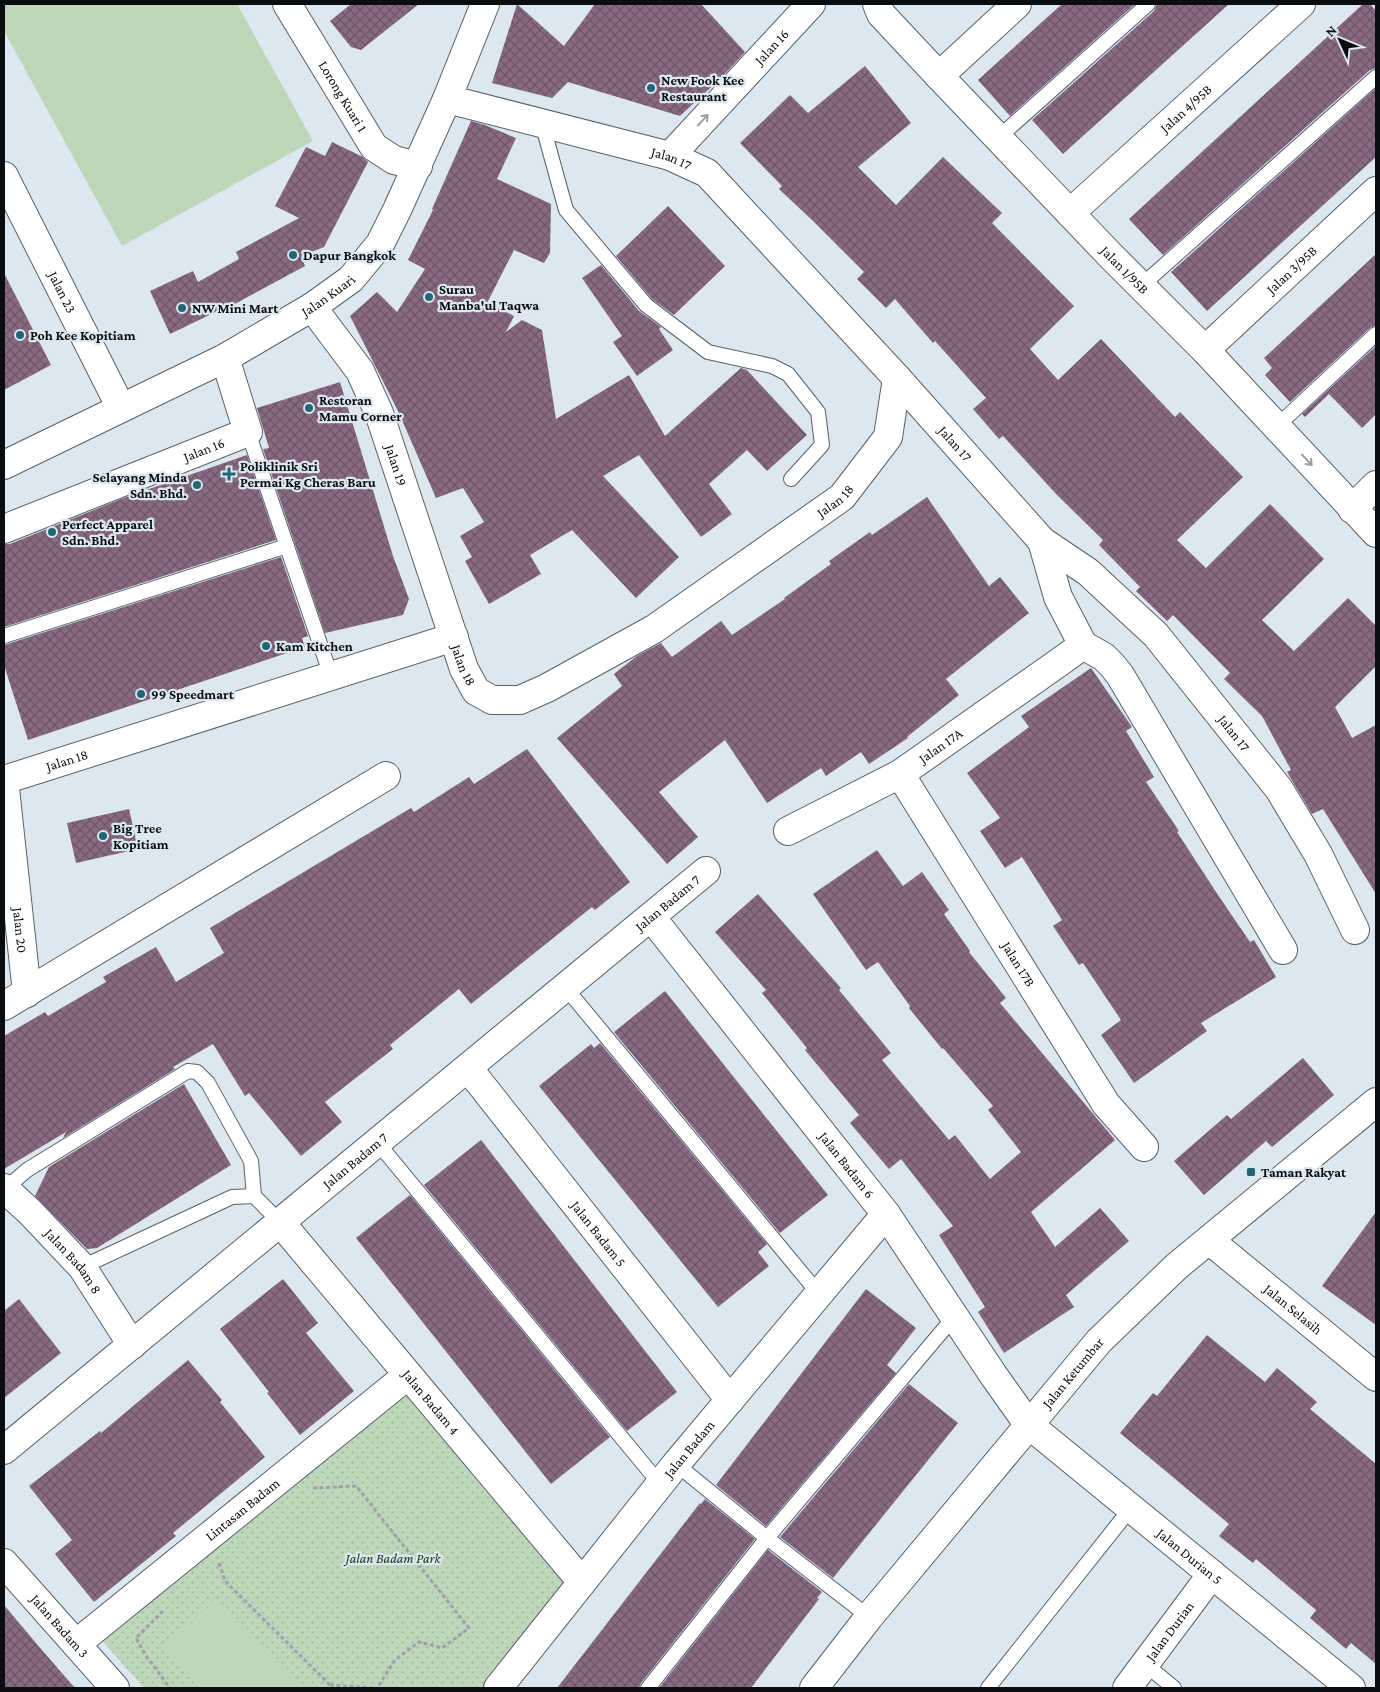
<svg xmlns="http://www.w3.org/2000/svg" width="1380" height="1692" viewBox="0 0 1380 1692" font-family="'Crimson Pro',serif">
<defs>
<pattern id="grass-dots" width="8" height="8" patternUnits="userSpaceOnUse" patternTransform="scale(1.25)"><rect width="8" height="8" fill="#bed7bb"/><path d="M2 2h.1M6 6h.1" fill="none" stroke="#a2b7a0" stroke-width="1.8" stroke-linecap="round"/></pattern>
<pattern id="building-cross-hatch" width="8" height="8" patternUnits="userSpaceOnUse" patternTransform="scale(1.25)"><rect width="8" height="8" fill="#896a84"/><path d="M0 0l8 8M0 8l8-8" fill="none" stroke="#6e566a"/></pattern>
</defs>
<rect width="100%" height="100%" fill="#dce7ef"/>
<polygon fill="url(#grass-dots)" points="408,1375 582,1582 498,1688 144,1688 98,1636"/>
<g fill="#bed7bb">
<polygon points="4,4 237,4 313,141 122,246 4,31"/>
<polygon points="216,1599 300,1682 294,1688 202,1688 165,1649"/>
</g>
<g fill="url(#building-cross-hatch)">
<polygon points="351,4 419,4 361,50 351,47 330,21"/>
<polygon points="517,4 564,46 595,4 701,4 745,52 722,77 680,116 568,82 552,98 492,83"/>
<polygon points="1062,4 1135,4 1010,116 978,80"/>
<polygon points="1157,4 1229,4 1063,154 1032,120 1154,11"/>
<polygon points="1363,4 1370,4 1376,11 1376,68 1370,70 1163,255 1129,219"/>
<polygon points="865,66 911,123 858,167 896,205 943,157 1002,213 992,223 1074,306 1030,349 1058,380 1101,339 1175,417 1180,412 1243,477 1177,540 1206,568 1270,504 1324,559 1262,620 1294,651 1348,598 1376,626 1376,666 1335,707 1352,738 1376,725 1376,894 1323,809 1312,814 1287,772 1291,770 1262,716 1224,679 1230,673 1173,615 1167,621 1136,591 1140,587 1099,545 1103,540 1057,495 1003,436 999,439 973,409 986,398 935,341 933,343 895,299 886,308 857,279 864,272 812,220 779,189 782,186 740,143 790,95 808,113"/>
<polygon points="1376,88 1376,157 1207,311 1171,272"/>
<polygon points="471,121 485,125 516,138 497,179 551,204 550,253 544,263 514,250 487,303 514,316 506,332 522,320 542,330 556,419 629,375 665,436 741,368 747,370 807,435 767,471 747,450 709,484 732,514 701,537 639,455 603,476 679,557 636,598 572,530 530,555 541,574 489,604 465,561 472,557 460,536 484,522 463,488 436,498 398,411 350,316 377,292 397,312 425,269 408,260 433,210 432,209"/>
<polygon points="332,142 363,157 368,162 324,247 301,256 305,266 229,307 228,306 170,334 150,291 193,271 198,282 239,259 236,252 299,218 275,206 306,147 325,156"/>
<polygon points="668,206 725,266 674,315 652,299 616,256"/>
<polygon points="1376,254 1376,325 1370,328 1290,402 1265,375 1272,368 1264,358"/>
<polygon points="601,265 639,311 661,327 659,329 673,350 637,376 613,342 622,336 582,278"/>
<polygon points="4,273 51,365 4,390"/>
<polygon points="1376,346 1376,414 1362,428 1329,394 1305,417 1302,414"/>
<polygon points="340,382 393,556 409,599 403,615 325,633 263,449 269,448 257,408"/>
<polygon points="247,455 276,540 4,627 4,544 10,544 126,497"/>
<polygon points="927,497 989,586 1000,577 1029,613 946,679 959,695 907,737 908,738 869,764 861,752 826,776 821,768 767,803 725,740 659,792 698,837 667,864 557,738 622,686 614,674 637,656 661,643 672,657 721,621 732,635 785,599 784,598 831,564 829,561 870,532 872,535"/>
<polygon points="281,557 308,636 302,638 305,647 28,740 4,665 4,645"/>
<polygon points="1091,668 1132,727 1126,731 1154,777 1146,782 1179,831 1177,832 1218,895 1250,942 1254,940 1276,977 1201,1023 1207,1031 1134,1083 1101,1035 1121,1020 1083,963 1079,965 1053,926 1062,920 1022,857 1005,868 980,831 1000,818 967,773 1029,727 1021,716"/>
<polygon points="527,749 630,882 595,910 592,907 471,1004 459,989 390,1045 393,1049 325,1102 342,1122 301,1156 249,1093 245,1096 213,1044 173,1067 175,1069 63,1138 66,1132 4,1169 4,1036 45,1012 48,1016 106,982 103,977 156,947 176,982 224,953 210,928 411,808 414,812 469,777 474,784"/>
<polygon points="129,809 138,849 76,863 67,823"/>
<polygon points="877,850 903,886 922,872 949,910 944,914 970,951 969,952 1006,998 1000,1003 1115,1140 1031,1212 1055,1247 1100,1208 1129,1241 1066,1295 1074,1307 1004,1353 978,1312 985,1307 939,1235 953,1226 901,1159 889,1169 850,1123 859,1115 805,1050 807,1048 762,993 766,990 715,932 758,894 841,988 839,990 891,1053 882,1060 949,1140 955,1135 990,1179 1021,1152 988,1110 993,1106 943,1048 942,1049 909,1008 910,1006 878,962 866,970 813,894"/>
<polygon points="665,991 828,1195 780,1233 614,1032"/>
<polygon points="600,1043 767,1244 758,1252 769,1266 718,1307 539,1086 591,1044 594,1048"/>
<polygon points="1303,1058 1334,1095 1272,1147 1266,1141 1204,1195 1174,1161 1227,1115 1231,1119"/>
<polygon points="184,1084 231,1165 97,1248 87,1249 35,1196 49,1167"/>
<polygon points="481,1140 677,1392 627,1431 424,1185"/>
<polygon points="410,1195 610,1437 551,1484 356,1238"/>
<polygon points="1376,1212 1376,1325 1322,1286"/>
<polygon points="283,1279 318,1323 306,1333 354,1391 300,1435 267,1393 269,1392 220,1329"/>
<polygon points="866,1289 916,1328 887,1365 896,1373 766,1526 716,1485"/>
<polygon points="19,1299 61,1353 4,1398 4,1311"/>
<polygon points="1207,1335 1265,1382 1277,1368 1317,1402 1310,1409 1376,1464 1376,1664 1351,1643 1346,1649 1310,1618 1316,1610 1256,1559 1253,1563 1219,1536 1229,1524 1120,1433 1153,1393 1157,1396"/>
<polygon points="188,1360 222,1400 220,1402 265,1457 173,1533 176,1536 94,1602 55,1554 72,1540 29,1486 100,1431 101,1433"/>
<polygon points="909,1384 958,1423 833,1578 780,1537"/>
<polygon points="705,1499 755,1539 641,1683 639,1688 557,1688 700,1503 701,1504"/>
<polygon points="768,1550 822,1592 817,1598 819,1599 751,1688 659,1688"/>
<polygon points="4,1605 41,1649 75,1688 4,1688"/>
</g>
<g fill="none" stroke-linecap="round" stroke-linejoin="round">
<defs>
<g id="lane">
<polyline points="542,123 566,210 646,305 708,352 772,366 788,374 818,412 822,445 791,479"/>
<polyline points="998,138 1148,4"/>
<polyline points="1141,286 1376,77"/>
<polyline points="1276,427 1376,334"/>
<polyline points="248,432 331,676"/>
<polyline points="4,636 287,546"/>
<polyline points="565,987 819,1294"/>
<polyline points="377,1142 660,1484"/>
<polyline points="5,1189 27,1170 188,1071 197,1072 208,1083 251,1161 254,1196"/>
<polyline points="82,1267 232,1197 254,1196 280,1222"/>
<polyline points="676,1464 767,1538 869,1617"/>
<polyline points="1145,1664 1174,1688"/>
<polyline points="648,1688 767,1538 955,1316"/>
<polyline points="988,1688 1131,1508"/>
</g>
<g id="street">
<path id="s1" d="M287 4 374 147 394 160 418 166"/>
<path id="s2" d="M877 4 881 14 939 76 1110 255 1205 350 1376 533"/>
<polyline points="939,76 1017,4"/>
<path id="s3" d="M447 99 670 156 707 173 897 378 1042 541 1088 572 1156 635 1279 789 1318 854 1355 930"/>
<path id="s4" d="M670 156 811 4"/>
<path id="s5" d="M4 176 121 408"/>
<path id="s6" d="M1070 213 1301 4"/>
<path id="s7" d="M312 307 360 371 379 413 464 669 476 691 492 700H520L547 688 654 629 842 497 888 437 897 378"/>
<path id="s8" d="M1205 350 1376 191"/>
<polyline points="1352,509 1376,485"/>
<path id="s9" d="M4 529 248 432 225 358"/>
<polyline points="1042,541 1058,597 1083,645 1104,657 1112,665 1120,675 1283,950"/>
<path id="s10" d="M900 774 1106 1104 1144 1147"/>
<path id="s11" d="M4 779 27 993"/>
<path id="s12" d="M4 780 454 637"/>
<path id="s13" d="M788 831 900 774 1061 661 1083 645"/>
<path id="s14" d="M651 917 886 1214 994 1376 1028 1424 1351 1688"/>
<polyline points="4,1006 386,776"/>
<path id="s15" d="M468 1068 730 1400"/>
<path id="s16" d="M4 1188 31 1213 82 1267 132 1345"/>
<path id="s17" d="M280 1222 582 1582"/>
<path id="s18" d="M1209 1240 1376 1377"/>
<path id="s19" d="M4 1450 706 871"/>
<path id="s20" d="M4 1563 115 1688"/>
<path id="s21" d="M76 1644 408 1375"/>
<path id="s22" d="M498 1688 676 1464 886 1214"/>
<path id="s23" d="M814 1688 869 1617 1099 1341 1177 1266 1376 1102"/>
<path id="s24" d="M1127 1688 1212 1574"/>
</g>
<g id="secondary">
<path id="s25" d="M4 465 225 358 312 307 351 279 380 244 397 210 447 99 485 4"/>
</g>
</defs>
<use href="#lane" stroke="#586168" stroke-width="16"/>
<use href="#street" stroke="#586168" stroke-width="30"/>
<use href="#secondary" stroke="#586168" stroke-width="30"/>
<g stroke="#9ba4aa" stroke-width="3" stroke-dasharray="4 2.5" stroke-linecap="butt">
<polyline points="313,1488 356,1486 469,1628 442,1648 419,1642 395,1660 377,1688"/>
<polyline points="219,1563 225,1581 330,1685 330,1688"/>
<polyline points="163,1611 136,1638 146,1656 170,1688"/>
<polyline points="330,1685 374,1688"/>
</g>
<use href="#lane" stroke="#fff" stroke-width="14"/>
<use href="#street" stroke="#fff" stroke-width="28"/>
<use href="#secondary" stroke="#fff" stroke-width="28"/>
</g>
<defs><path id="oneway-shaft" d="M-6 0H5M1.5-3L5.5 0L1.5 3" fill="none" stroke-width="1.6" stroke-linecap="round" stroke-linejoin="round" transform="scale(1.25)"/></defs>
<g stroke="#9d9e9f">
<use href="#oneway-shaft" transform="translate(703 120) rotate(-47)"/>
<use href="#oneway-shaft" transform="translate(1307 460) rotate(47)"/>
</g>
<g fill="#226577" stroke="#dce7ef" stroke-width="2">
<circle cx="651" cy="88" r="5"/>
<circle cx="293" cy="255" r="5"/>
<circle cx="429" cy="297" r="5"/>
<circle cx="182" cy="308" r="5"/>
<circle cx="20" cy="335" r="5"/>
<circle cx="309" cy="408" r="5"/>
<path d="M226.5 466.5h5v5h5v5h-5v5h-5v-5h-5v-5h5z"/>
<circle cx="197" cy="485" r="5"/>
<circle cx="52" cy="532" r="5"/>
<circle cx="266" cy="646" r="5"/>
<circle cx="141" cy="694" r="5"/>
<circle cx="103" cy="836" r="5"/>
<rect x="1246" y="1167" width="10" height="10" rx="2.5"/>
</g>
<g text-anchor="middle" stroke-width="4.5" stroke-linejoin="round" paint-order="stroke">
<g font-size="14" fill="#090d0f" stroke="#dce7ef">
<text dy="5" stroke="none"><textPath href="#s4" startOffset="149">Jalan 16</textPath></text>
<text dy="5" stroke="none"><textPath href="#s1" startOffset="108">Lorong Kuari 1</textPath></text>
<text dy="5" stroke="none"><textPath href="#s6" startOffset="156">Jalan 4/95B</textPath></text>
<text dy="5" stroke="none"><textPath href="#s3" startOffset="232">Jalan 17</textPath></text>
<text dy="5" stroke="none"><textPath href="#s2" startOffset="364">Jalan 1/95B</textPath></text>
<text dy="5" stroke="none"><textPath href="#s8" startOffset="118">Jalan 3/95B</textPath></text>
<text dy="5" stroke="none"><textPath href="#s5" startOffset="130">Jalan 23</textPath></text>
<text dy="5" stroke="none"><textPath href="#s25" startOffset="366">Jalan Kuari</textPath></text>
<text dy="5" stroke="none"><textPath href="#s3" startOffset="638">Jalan 17</textPath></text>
<text dy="5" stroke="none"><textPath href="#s9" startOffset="215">Jalan 16</textPath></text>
<text dy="5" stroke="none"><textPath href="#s7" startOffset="181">Jalan 19</textPath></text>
<text dy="5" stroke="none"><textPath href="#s7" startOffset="841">Jalan 18</textPath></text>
<text dy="5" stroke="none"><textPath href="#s7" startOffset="392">Jalan 18</textPath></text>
<text dy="5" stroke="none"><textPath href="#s3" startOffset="1042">Jalan 17</textPath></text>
<text dy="5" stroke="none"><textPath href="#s13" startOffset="175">Jalan 17A</textPath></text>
<text dy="5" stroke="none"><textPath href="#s12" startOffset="66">Jalan 18</textPath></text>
<text dy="5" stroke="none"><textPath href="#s19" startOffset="860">Jalan Badam 7</textPath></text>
<text dy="5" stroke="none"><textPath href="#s11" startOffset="152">Jalan 20</textPath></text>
<text dy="5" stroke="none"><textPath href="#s10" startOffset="224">Jalan 17B</textPath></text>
<text dy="5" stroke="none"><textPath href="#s19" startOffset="455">Jalan Badam 7</textPath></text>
<text dy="5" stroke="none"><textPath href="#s14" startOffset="316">Jalan Badam 6</textPath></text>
<text dy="5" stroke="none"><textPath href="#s15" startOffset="211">Jalan Badam 5</textPath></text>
<text dy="5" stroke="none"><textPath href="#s16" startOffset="101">Jalan Badam 8</textPath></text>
<text dy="5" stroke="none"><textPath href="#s18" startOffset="109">Jalan Selasih</textPath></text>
<text dy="5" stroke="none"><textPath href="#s23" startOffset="408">Jalan Ketumbar</textPath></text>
<text dy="5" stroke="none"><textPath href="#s17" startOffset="235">Jalan Badam 4</textPath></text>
<text dy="5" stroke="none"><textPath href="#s22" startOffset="306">Jalan Badam</textPath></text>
<text dy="5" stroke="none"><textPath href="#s21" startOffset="214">Lintasan Badam</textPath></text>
<text dy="5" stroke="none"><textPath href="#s14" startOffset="841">Jalan Durian 5</textPath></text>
<text dy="5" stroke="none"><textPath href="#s20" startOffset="84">Jalan Badam 3</textPath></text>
<text dy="5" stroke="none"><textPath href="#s24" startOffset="71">Jalan Durian</textPath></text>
</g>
<g font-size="14" font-weight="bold" fill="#090d0f" stroke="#dce7ef" text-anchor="start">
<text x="661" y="85">New Fook Kee<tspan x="661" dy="16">Restaurant</tspan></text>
<text x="303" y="260">Dapur Bangkok</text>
<text x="439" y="294">Surau<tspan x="439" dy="16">Manba'ul Taqwa</tspan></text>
<text x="192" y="313">NW Mini Mart</text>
<text x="30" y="340">Poh Kee Kopitiam</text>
<text x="319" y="405">Restoran<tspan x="319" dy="16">Mamu Corner</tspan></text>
<text x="240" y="471">Poliklinik Sri<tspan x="240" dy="16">Permai Kg Cheras Baru</tspan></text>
<text x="187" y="482" text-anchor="end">Selayang Minda<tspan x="187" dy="16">Sdn. Bhd.</tspan></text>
<text x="62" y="529">Perfect Apparel<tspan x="62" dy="16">Sdn. Bhd.</tspan></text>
<text x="276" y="651">Kam Kitchen</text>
<text x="151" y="699">99 Speedmart</text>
<text x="113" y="833">Big Tree<tspan x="113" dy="16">Kopitiam</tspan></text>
<text x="1261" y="1177">Taman Rakyat</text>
</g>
<g font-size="14" font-style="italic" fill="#0d370b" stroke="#dce7ef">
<text x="393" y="1563">Jalan Badam Park</text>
</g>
</g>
<rect width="1380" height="1692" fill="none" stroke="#090d0f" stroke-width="10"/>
<g transform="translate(1340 40) rotate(314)" stroke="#dce7ef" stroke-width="4" paint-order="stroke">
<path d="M0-4L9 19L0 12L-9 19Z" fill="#090d0f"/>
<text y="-8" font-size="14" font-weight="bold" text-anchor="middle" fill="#090d0f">N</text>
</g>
</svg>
